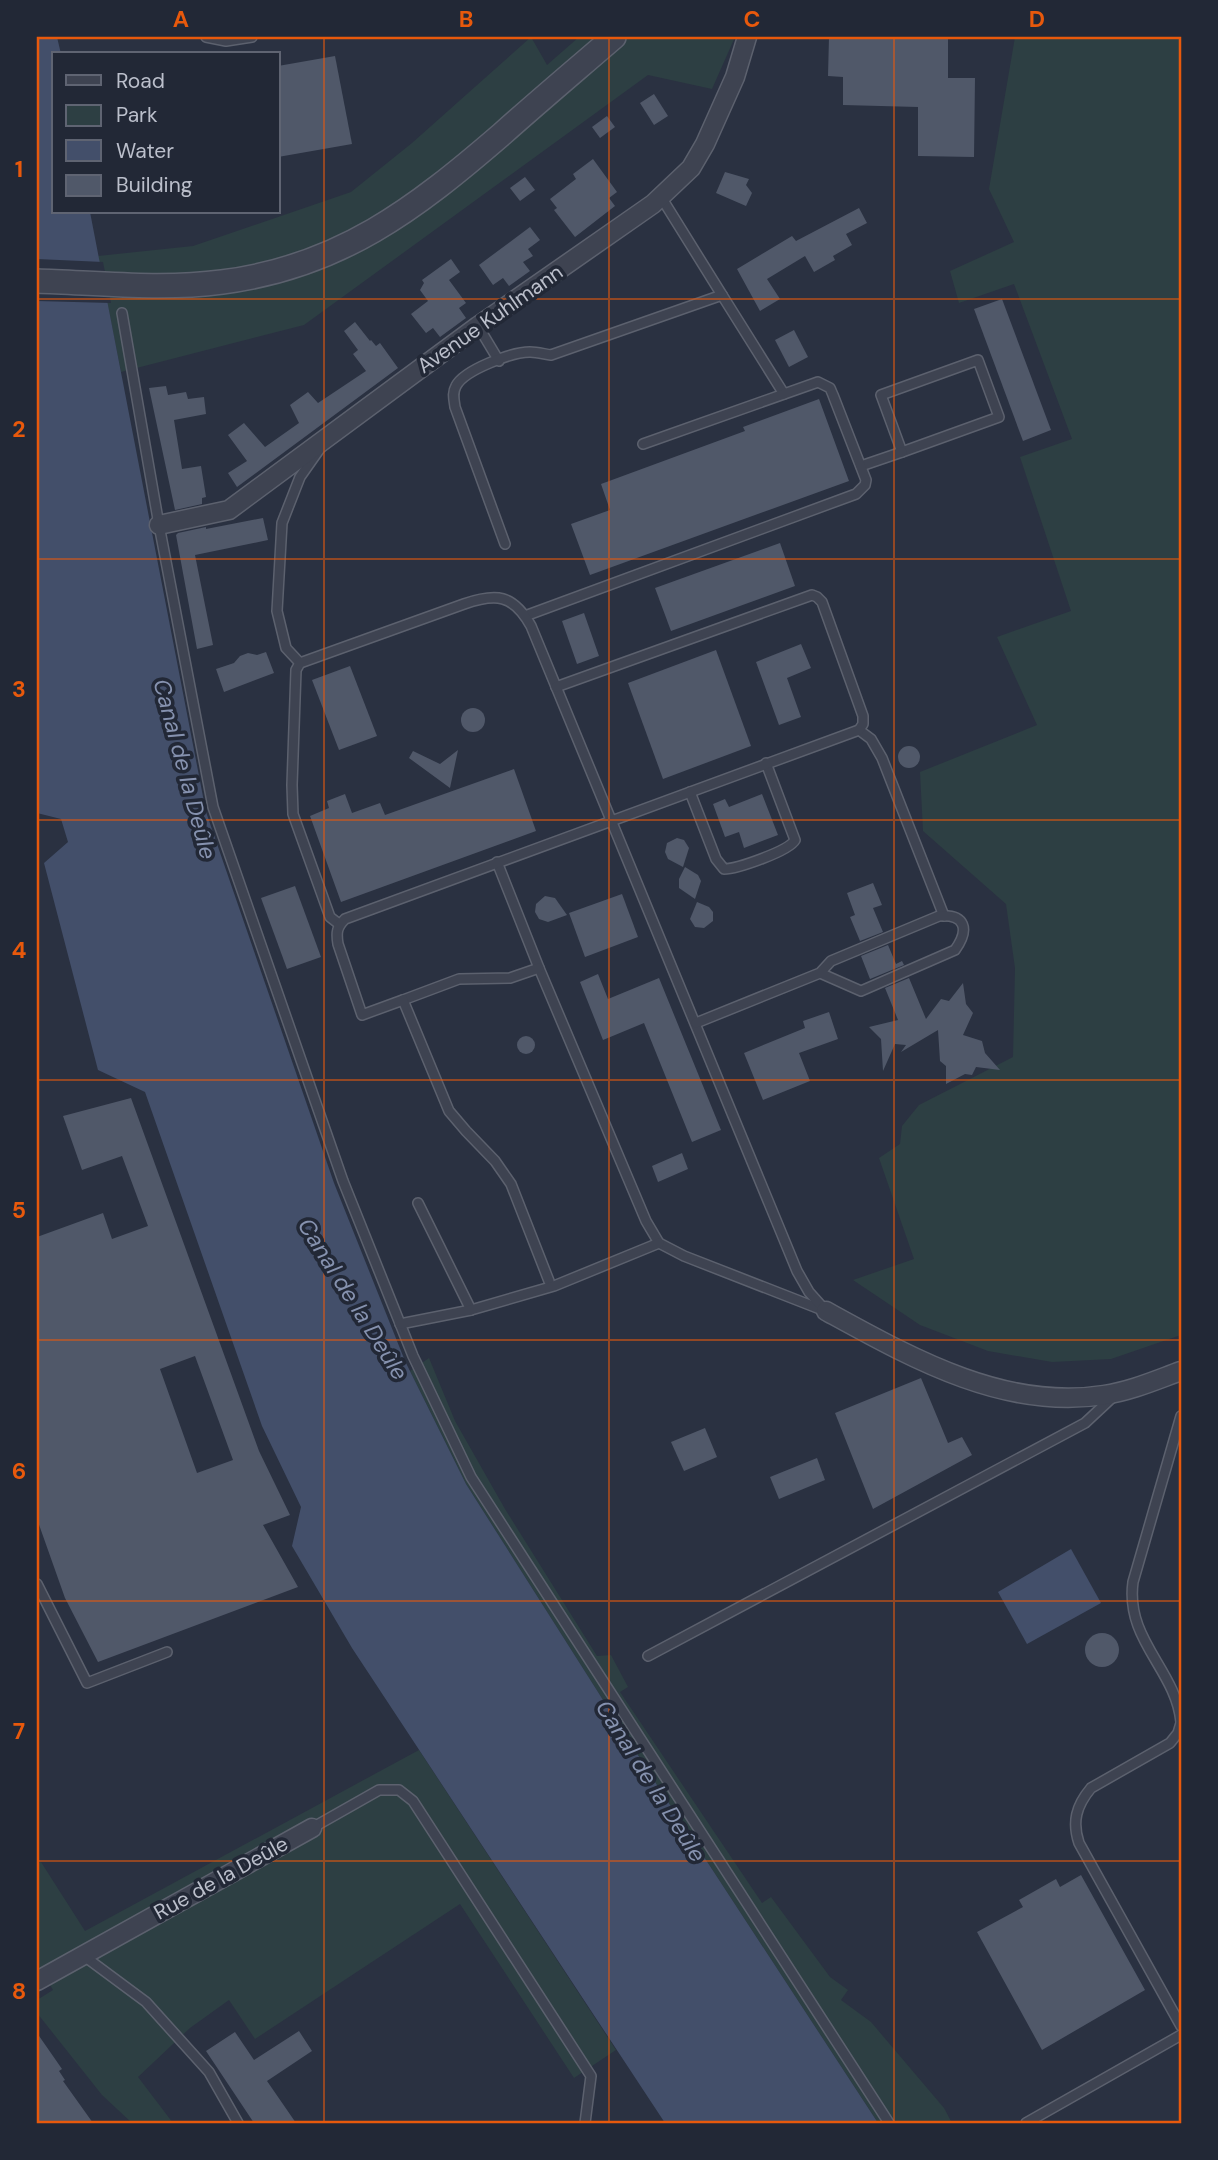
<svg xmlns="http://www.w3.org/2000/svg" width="1218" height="2160" viewBox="0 0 1218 2160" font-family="'DM Sans',sans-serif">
<rect width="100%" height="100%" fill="#2a3141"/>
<g fill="#2d3f43">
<polygon points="531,37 547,65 579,37 735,37 712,89 648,75 304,325 121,372 98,256 193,246 351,192 412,143"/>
<polygon points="1015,37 1181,37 1181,1335 1111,1359 1052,1362 988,1351 920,1325 853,1280 914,1259 879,1158 900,1144 902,1126 919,1105 1013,1057 1015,968 1006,904 923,831 920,772 1037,725 997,637 1071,611 1020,457 1072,439 1014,284 959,303 950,271 1014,242 989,189"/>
<polygon points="429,1358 455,1421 505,1509 597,1656 611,1655 628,1687 620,1692 762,1903 771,1897 830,1977 848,1990 841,2000 871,2022 944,2108 952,2123 878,2123 657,1785 466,1484 410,1371"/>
<polygon points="419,1750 616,2050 574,2078 460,1904 255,2039 229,2000 190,2028 138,2077 173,2123 132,2123 102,2095 37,2013 37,2000 53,1990 37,1963 37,1864 41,1862 85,1931"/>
</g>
<g fill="#434f6a">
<polygon points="37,37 57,37 61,54 54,54 54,212 90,212 206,812 334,1183 405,1361 466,1484 657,1785 878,2123 665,2123 352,1648 292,1546 301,1507 262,1426 145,1092 98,1070 44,863 68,842 61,819 37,813"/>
<polygon points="1071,1549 1101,1603 1027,1644 998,1592"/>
</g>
<polygon fill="#2a3141" points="37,259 103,262 111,303 37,301"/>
<g fill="#505869" fill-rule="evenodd">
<polygon points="829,37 948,37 948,78 975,78 974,157 918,156 918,107 843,105 843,77 828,76"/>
<polygon points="335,56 352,144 278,157 278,66"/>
<polygon points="654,94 668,116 654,125 640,103"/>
<polygon points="607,116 615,127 600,138 592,127"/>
<polygon points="593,159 617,192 609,198 615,206 575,237 554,210 557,208 550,199 576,179 573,174"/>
<polygon points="725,172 749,179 746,185 752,193 746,206 716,193"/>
<polygon points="525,177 535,190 520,201 510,188"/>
<polygon points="859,208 867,223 846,234 852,245 833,256 835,260 814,272 805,256 767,279 780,299 760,311 737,269 792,236 796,241"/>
<polygon points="530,227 540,240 528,249 533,256 523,262 530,271 509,286 503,278 493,285 479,265"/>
<polygon points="451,259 460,272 449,280 466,303 459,308 466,318 440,337 433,328 426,333 411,314 428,301 420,290 424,283 422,280"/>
<polygon points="1002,299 1051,430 1023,441 974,309"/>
<polygon points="355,322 370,341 371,340 376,346 380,343 398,368 237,487 228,473 247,461 228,435 244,423 265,447 299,423 290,405 308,392 318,403 366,371 353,354 358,350 344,331"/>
<polygon points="794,330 808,357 789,367 775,340"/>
<polygon points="166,386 168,395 186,392 188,399 204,397 206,414 174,420 182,469 201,466 206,497 202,498 202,504 175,510 149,388"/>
<polygon points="819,399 849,481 590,575 571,524 610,510 601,484 745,431 743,427"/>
<polygon points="263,518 268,540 195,555 213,645 197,649 176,535 178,533 206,527 206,529"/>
<polygon points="780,543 795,586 671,631 655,588"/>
<polygon points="584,613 599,656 577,664 562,621"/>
<polygon points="801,644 811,668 787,678 801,717 779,725 756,662"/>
<polygon points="716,650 751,746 663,779 628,683"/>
<polygon points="266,652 274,673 224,692 216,669 234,663 240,656 248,653 257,655"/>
<polygon points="350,666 377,736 339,750 312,680"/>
<circle cx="473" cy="720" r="12"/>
<circle cx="909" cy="757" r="11"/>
<polygon points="458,750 450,788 409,758 413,751 440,764"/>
<polygon points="514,769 536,831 341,902 310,816 329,808 327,801 345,794 352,813 380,803 385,815"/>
<polygon points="762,794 778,835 744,848 739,832 725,837 713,804 725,799 729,807"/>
<polygon points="677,838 684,840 689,848 683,867 668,859 665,852 667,843"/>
<polygon points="685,867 698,875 701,881 695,899 679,888 679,879"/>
<polygon points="873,883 882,905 873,908 883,932 860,941 850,917 855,915 847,893"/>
<polygon points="295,886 321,957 287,969 261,898"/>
<polygon points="622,894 638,937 585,957 569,913"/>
<polygon points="545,896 555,898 567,915 548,922 539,919 535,912 536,904"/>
<polygon points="697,902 709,907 713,912 713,921 704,928 695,927 690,919"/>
<polygon points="888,945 896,964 902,961 904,965 870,979 861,956"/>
<polygon points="598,974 608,999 659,978 721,1130 692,1142 644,1023 603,1040 580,982"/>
<polygon points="909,978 926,1019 941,999 949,1001 963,983 966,1004 973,1013 963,1035 982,1041 985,1053 1000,1070 976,1067 972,1075 965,1074 946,1084 946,1066 940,1061 938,1030 901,1052 906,1045 895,1044 883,1071 881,1039 869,1027 898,1020 885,988"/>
<polygon points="829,1012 838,1039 799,1053 810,1081 763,1100 744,1053 805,1028 803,1021"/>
<circle cx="526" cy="1045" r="9"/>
<path d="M131 1098 259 1451 290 1515 263 1525 298 1587 98 1662 65 1598 37 1519V1237L103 1213 112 1239 148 1226 122 1156 82 1170 63 1116ZM195 1356 233 1460 197 1473 160 1369Z"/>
<polygon points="682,1153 688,1169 658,1182 652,1166"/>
<polygon points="921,1378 948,1443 962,1437 972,1455 873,1509 835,1413"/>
<polygon points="705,1428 717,1457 684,1471 671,1442"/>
<polygon points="817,1458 825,1480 779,1499 770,1477"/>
<circle cx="1102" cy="1650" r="17"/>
<polygon points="1081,1875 1145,1990 1042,2050 977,1932 1023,1907 1019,1900 1056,1879 1060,1887"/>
<polygon points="299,2031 312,2051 267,2081 296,2123 254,2123 206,2051 235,2032 254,2060"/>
<polygon points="37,2033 62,2069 59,2071 65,2080 63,2081 93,2123 37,2123"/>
</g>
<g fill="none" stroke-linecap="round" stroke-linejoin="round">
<defs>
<g id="service">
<polyline points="206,37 226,41 252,37"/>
<polyline points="661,197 722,295"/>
<polyline points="122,313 159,525 213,807 343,1181 413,1356 471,1477 889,2123"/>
<polyline points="478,326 499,361"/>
<polygon points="978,360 999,417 902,452 881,395"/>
<polyline points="861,466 902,452"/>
<path d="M505 544 455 407C454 399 452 393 456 386 464 370 512 352 530 352 537 352 544 354 551 355L722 295 784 394"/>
<polyline points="525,616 856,494 865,485 866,480 833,395 830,388 818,382 643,444"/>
<polyline points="300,663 286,648 277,611 282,523 300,477 319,450"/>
<polyline points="859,730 871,739 882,758 944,916"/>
<path d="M690 792 716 859 724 869C737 869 789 851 795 840L766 763"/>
<polyline points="497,862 539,968 646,1221 659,1243 684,1256 825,1311"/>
<path d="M339 924 330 917 293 814 292 785 296 670 300 663 464 604C496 593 513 594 531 626L797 1271 809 1292 826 1311"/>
<polyline points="403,1000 459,979 510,978 539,968"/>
<path d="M696 1023 820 973 861 991 955 950C970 929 965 914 939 916L831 961 820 973"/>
<polyline points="418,1203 471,1310"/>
<path d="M549 1281 511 1184 495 1161 466 1131 449 1111 403 1000 362 1015 338 944C336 932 337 927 345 919L859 730 863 724V716L822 602 817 597 812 595 556 687"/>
<polyline points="400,1324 471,1310 554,1286 659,1243"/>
<path d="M1181 1416 1133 1582C1125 1640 1176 1670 1181 1722"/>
<polyline points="37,1584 87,1683 167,1652"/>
<polyline points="648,1656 1085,1423 1115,1395"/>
<path d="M1181 1723 1178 1733 1170 1743 1091 1788C1076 1806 1072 1822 1079 1843L1181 2026"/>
<polyline points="312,1828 379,1790 399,1790 413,1801 591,2076 585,2123"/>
<polyline points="84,1956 146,2002 209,2072 238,2123"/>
<polyline points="1026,2123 1181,2035"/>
</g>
<g id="minor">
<polyline points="159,525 229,510 478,326 653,204 691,168 705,144 735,77 747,37"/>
<path d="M826 1311C910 1357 1004 1411 1104 1395 1131 1391 1156 1380 1181 1371"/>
<polyline points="37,1981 312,1828"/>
</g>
<path id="tertiary" d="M37 281C98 283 161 290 222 282 340 267 415 209 502 134 539 101 577 69 614 37"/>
</defs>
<use href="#service" stroke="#5c616e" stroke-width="12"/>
<use href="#minor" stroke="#5c616e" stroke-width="21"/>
<use href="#tertiary" stroke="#5c616e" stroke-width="26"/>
<use href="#service" stroke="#3e4351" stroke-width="9"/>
<use href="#minor" stroke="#3e4351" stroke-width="18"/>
<use href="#tertiary" stroke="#3e4351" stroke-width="23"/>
</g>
<path fill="none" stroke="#e8590c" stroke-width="2" stroke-opacity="0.55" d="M324 37V2123M609 37V2123M894 37V2123M37 299H1181M37 559H1181M37 820H1181M37 1080H1181M37 1340H1181M37 1601H1181M37 1861H1181"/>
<g text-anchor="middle" stroke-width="7" stroke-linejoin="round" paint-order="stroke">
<g font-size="21" fill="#bbbfcb" stroke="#222836">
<text transform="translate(490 319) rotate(-35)" y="7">Avenue Kuhlmann</text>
<text transform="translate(221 1878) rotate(-29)" y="7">Rue de la Deûle</text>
</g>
<g font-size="23" font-style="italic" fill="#8692af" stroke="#222836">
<text transform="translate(185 769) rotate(75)" y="8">Canal de la Deûle</text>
<text transform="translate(353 1299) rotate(58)" y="8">Canal de la Deûle</text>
<text transform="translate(651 1781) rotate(58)" y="8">Canal de la Deûle</text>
</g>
</g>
<rect width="1218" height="2160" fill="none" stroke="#222836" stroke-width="77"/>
<rect x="52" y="52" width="228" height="161" fill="#222836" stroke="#5f6472" stroke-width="2"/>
<rect x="66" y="75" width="35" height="10" fill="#3e4351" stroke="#5f6472" stroke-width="2"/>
<text x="116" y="88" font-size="21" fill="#bbbfcb">Road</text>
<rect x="66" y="105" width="35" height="21" fill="#2d3f43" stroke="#5f6472" stroke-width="2"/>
<text x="116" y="122" font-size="21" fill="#bbbfcb">Park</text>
<rect x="66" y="140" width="35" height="21" fill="#434f6a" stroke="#5f6472" stroke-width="2"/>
<text x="116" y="158" font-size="21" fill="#bbbfcb">Water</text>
<rect x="66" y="175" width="35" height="21" fill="#505869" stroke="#5f6472" stroke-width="2"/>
<text x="116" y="192" font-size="21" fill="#bbbfcb">Building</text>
<rect x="38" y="38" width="1142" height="2084" fill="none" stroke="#e8590c" stroke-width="2.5"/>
<g font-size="23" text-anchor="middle" font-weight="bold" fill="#e8590c">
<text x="181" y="27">A</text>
<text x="466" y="27">B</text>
<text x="752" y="27">C</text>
<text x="1037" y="27">D</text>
<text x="19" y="177">1</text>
<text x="19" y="437">2</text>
<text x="19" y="697">3</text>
<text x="19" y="958">4</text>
<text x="19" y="1218">5</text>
<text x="19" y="1479">6</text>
<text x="19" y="1739">7</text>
<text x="19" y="1999">8</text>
</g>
</svg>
